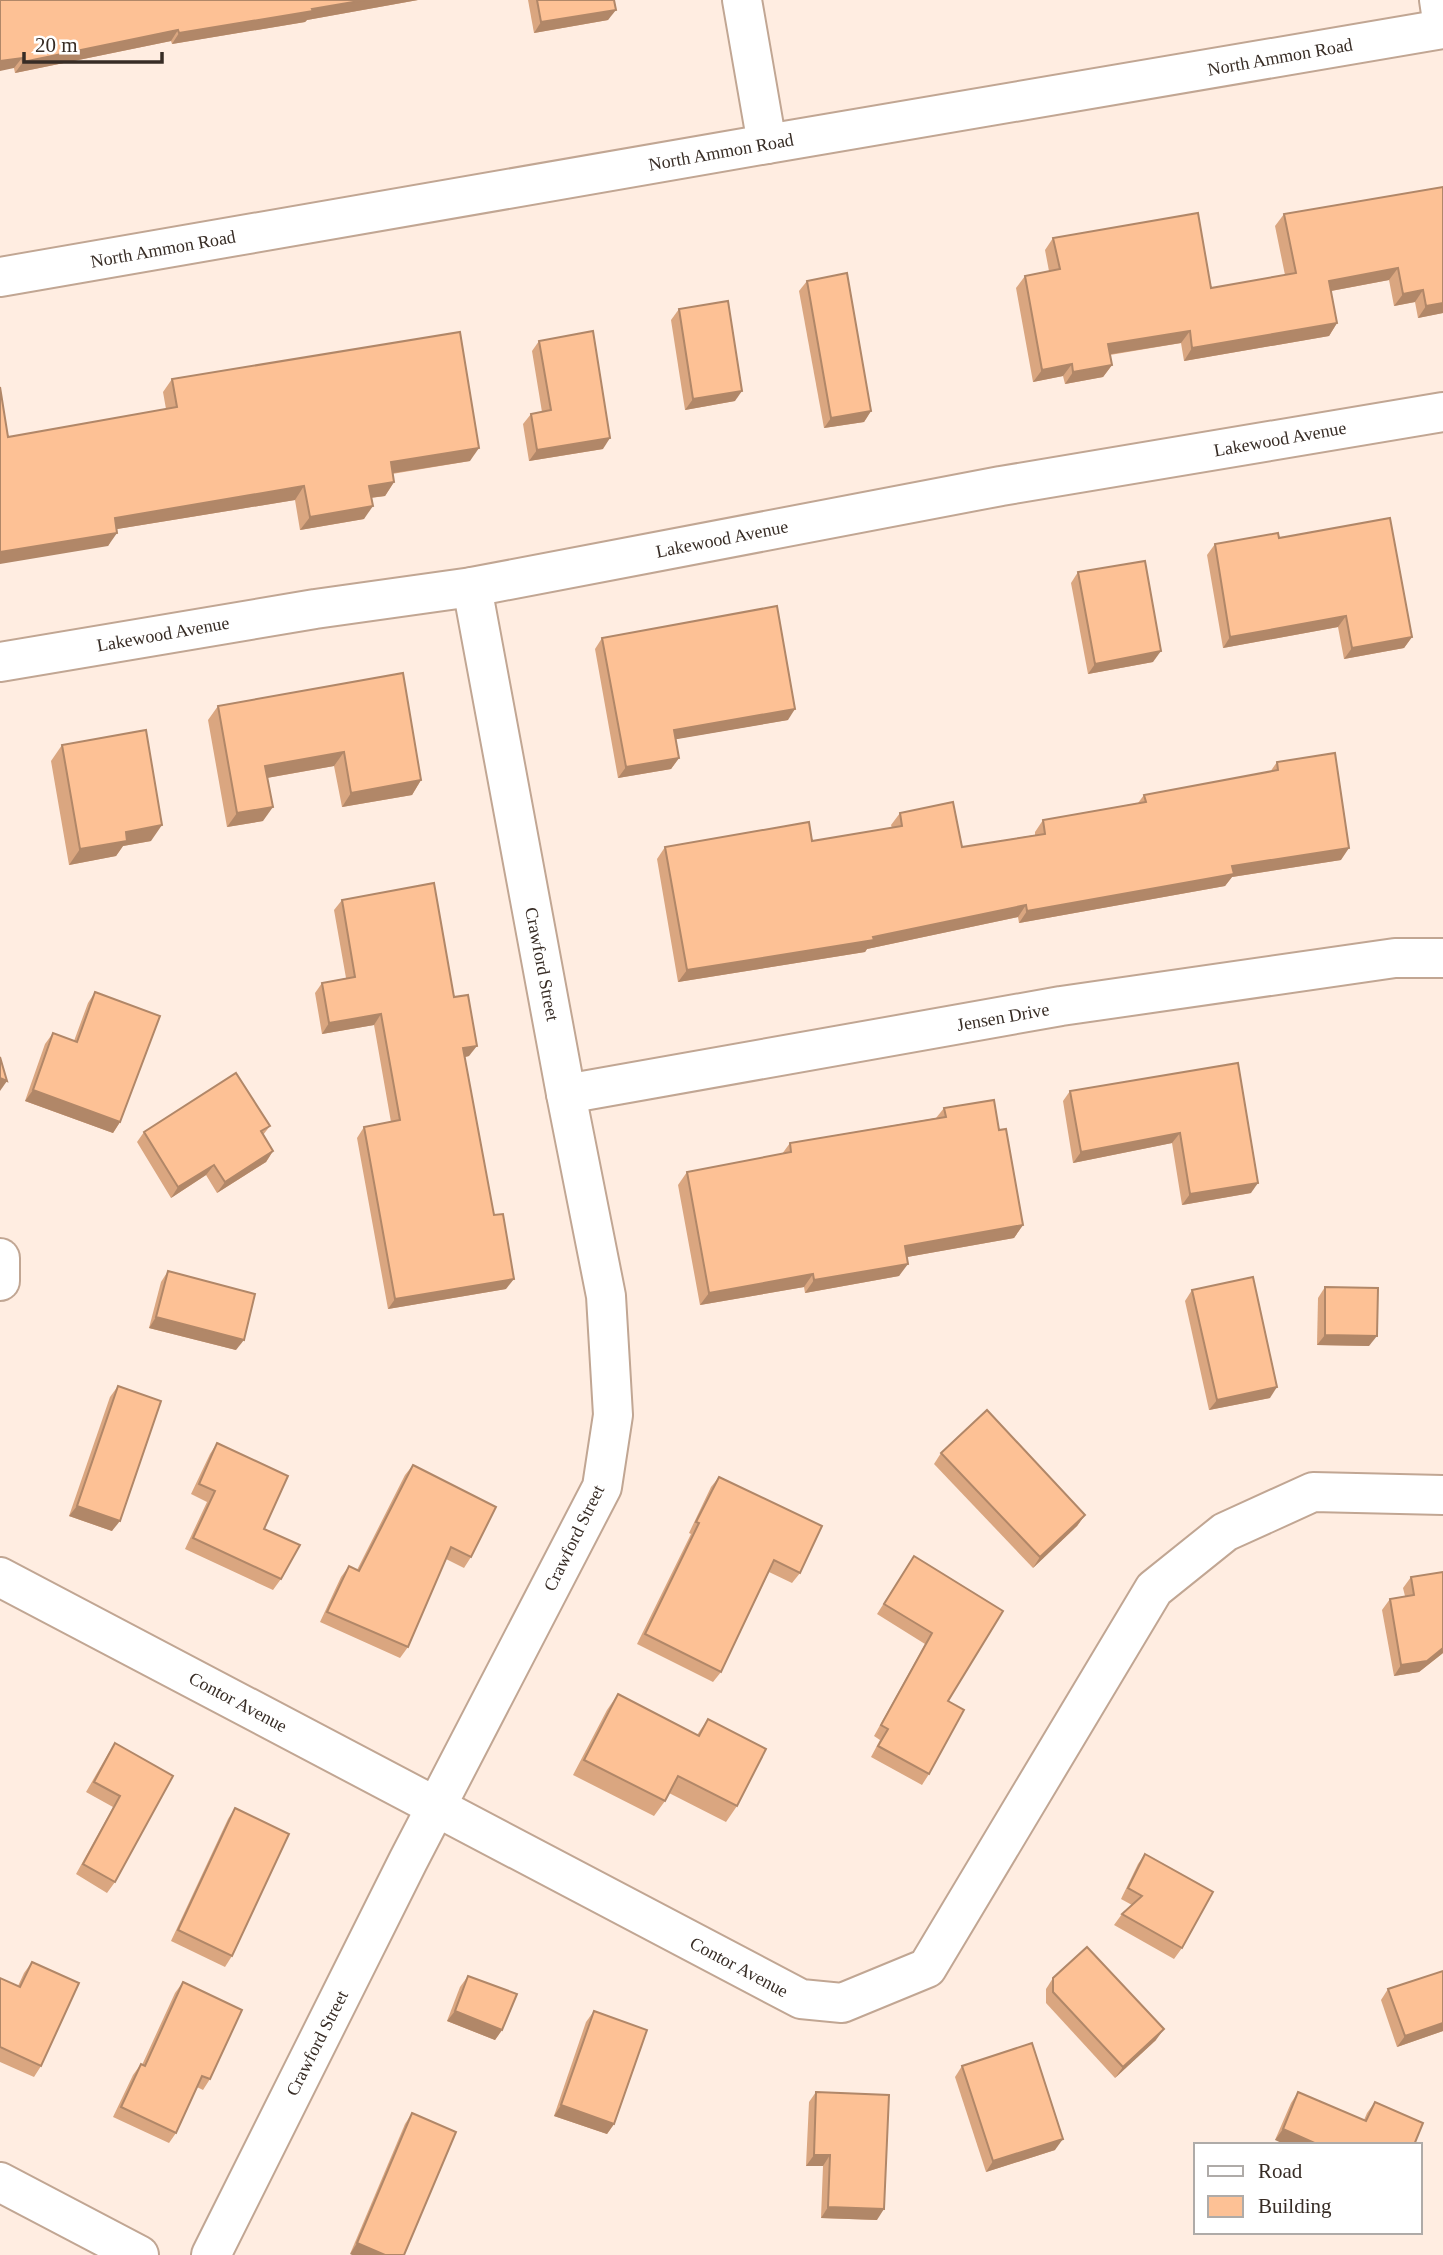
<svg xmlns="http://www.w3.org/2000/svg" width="1443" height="2255" viewBox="0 0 1443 2255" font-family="'Times New Roman',serif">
<rect width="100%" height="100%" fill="#ffede1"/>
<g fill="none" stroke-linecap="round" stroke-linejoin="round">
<defs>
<g id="minor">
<polyline points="742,0 767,144"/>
<polyline points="1439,0 1443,27"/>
<polyline points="0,662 315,609 472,587 1001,486 1443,412"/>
<polyline points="566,1094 1061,1006 1395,958 1443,958"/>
<polyline points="0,1281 0,1258"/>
<polyline points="0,1577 801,1999 842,2003 927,1968 1154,1589 1225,1532 1313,1492 1443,1495"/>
<polyline points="0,2182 139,2255"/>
<polyline points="211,2255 408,1861 602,1487 613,1415 606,1296 566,1094 472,587"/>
</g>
<polyline id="major" points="0,277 767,144 1443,29"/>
</defs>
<use href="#minor" stroke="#c1a693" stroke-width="42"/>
<use href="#major" stroke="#c1a693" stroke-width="42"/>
<use href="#minor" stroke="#fff" stroke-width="38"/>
<use href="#major" stroke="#fff" stroke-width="38"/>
</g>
<g fill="#daa680">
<polygon points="0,0 418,0 307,20 305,22 172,44 171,41 15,73"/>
<polygon points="528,0 614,0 608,20 534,33"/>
<polygon points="1443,187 1443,313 1418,318 1415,302 1394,306 1389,280 1331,291 1337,323 1329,336 1184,361 1181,343 1110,355 1112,365 1103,377 1065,384 1063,376 1033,382 1016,288 1025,276 1049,271 1045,250 1053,238 1211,288 1285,275 1275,226 1284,214"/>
<polygon points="807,281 871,411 864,422 824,428 799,291"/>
<polygon points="679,309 735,401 685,410 671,320"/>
<polygon points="539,341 603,449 529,461 523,424 531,414 542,412 532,351"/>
<polygon points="172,379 470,461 392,474 394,482 385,496 371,498 364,519 300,530 295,500 117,529 108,546 8,437 166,409 163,392"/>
<polygon points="1279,538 1412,637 1404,648 1344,659 1338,627 1223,648 1207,555 1215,544"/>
<polygon points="1078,572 1153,662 1088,674 1071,583"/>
<polygon points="602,638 788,720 675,739 679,758 671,769 618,778 595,649"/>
<polygon points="218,706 421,780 412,795 342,807 334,766 267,778 263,821 227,827 208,720"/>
<polygon points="62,745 151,841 123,846 116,856 69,865 51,761"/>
<polygon points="1277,762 1341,860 1232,877 1225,886 1019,923 1018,917 867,949 865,952 678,982 657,859 665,847 812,841 892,828 891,825 900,813 962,847 1035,835 1035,832 1043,820 1138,803 1144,795 1270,772"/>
<polygon points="342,900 454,997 469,1056 465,1057 506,1289 388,1309 357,1138 364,1127 391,1122 374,1025 322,1034 315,993 322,983 346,978 334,910"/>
<polygon points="95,992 120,1122 113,1133 25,1101 45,1044 53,1033 74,1041 88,1003"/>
<polygon points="1238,1063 1251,1193 1182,1205 1172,1143 1073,1163 1063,1101 1070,1091"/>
<polygon points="944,1108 999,1130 1023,1225 1014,1238 907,1257 899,1276 805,1293 804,1287 700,1305 678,1185 687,1172 782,1154 790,1143 936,1118"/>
<polygon points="270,1126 263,1135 273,1151 266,1162 217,1193 206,1175 171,1198 137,1142 144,1132"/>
<polygon points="168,1271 236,1350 149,1328 161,1282"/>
<polygon points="1325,1287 1369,1346 1317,1345 1318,1298"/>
<polygon points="1192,1290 1270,1398 1209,1410 1185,1301"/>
<polygon points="118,1386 112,1531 69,1516 110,1397"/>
<polygon points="217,1443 264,1529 281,1579 273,1590 185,1549 207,1502 191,1494 210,1454"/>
<polygon points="941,1453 1085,1515 1077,1526 1033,1568 934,1464"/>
<polygon points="413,1465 471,1557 464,1568 446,1559 408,1647 400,1658 320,1622 341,1577 349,1566 357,1570 405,1475"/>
<polygon points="719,1477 800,1573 792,1583 769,1572 721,1672 713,1682 637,1644 691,1534 689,1533 711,1487"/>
<polygon points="914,1556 948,1701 929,1774 922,1785 871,1757 880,1740 874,1736 925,1644 877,1614"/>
<polygon points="1443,1572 1443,1653 1419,1672 1394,1676 1382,1610 1390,1599 1405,1596 1403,1588 1411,1577"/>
<polygon points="618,1694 697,1735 708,1719 737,1806 726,1822 669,1793 665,1801 654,1816 573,1775 607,1710"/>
<polygon points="115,1743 173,1776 115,1882 107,1893 76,1874 113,1807 86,1792 108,1754"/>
<polygon points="235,1808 232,1956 225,1967 171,1941 228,1819"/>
<polygon points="1145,1854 1182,1948 1174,1959 1114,1925 1122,1914 1132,1905 1121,1899 1138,1864"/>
<polygon points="32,1962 41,2066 34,2077 0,2062 0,1978 18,1986 24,1973"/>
<polygon points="1443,1971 1443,2031 1397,2047 1381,2000 1388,1989"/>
<polygon points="468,1976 502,2030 495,2040 447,2021 460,1987"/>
<polygon points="1053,1978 1156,2040 1115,2078 1046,2003 1046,1989"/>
<polygon points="183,1982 210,2079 203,2090 197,2087 176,2133 169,2143 113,2117 133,2075 141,2064 142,2065 175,1993"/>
<polygon points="594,2011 614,2124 607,2134 554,2116 586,2022"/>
<polygon points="962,2066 1055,2150 986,2172 955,2077"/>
<polygon points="816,2092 877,2220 821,2218 823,2166 806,2166 809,2102"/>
<polygon points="1298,2092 1364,2120 1367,2113 1375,2102 1423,2123 1275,2140 1291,2103"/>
<polygon points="412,2113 456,2132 350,2254 405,2124"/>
</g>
<g fill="#b18768">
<polygon points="365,0 418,0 307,20 305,22 172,44 179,33"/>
<polygon points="616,10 608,20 534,33 541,22"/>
<polygon points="178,30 171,41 15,73 23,62"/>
<polygon points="22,58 14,68 0,71 0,61"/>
<polygon points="1398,268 1389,280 1320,293 1329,281"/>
<polygon points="1423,290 1415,302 1394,306 1403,294"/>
<polygon points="1443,303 1443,313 1418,318 1426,306"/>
<polygon points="1337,323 1329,336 1184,361 1192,348"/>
<polygon points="1190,331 1181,343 1099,356 1108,344"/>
<polygon points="1072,364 1063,376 1033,382 1042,370"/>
<polygon points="1112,365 1103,377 1065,384 1073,372"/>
<polygon points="742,391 735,401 685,410 693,399"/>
<polygon points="871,411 864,422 824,428 831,418"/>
<polygon points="610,438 603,449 529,461 537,450"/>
<polygon points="479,448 470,461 381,475 391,462"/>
<polygon points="394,482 385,496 360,499 369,486"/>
<polygon points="304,486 295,500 105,531 115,518"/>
<polygon points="373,506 364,519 300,530 310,517"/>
<polygon points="117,533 108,546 0,564 0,552"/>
<polygon points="1346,616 1338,627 1223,648 1230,637"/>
<polygon points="1412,637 1404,648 1344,659 1352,648"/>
<polygon points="1161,651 1153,662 1088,674 1095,664"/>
<polygon points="795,709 788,720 666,741 674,730"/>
<polygon points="344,752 334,766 255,780 265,766"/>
<polygon points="679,758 671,769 618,778 626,767"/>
<polygon points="421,780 412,795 342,807 351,793"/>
<polygon points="273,807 263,821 227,827 237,813"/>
<polygon points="162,825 151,841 123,846 116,856 69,865 80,849 126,832"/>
<polygon points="1349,848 1341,860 1232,877 1225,886 1019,923 1027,911 1232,866"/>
<polygon points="1026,905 1018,917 867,949 865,952 678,982 687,970 873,937"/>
<polygon points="381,1014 374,1025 322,1034 329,1023"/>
<polygon points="477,1046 469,1056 456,1059 463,1048"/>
<polygon points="0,1078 7,1081 0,1091"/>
<polygon points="33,1090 120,1122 113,1133 25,1101"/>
<polygon points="1180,1133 1172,1143 1073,1163 1081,1152"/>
<polygon points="273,1151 266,1162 217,1193 225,1182"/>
<polygon points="214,1165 206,1175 171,1198 178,1187"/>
<polygon points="1258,1183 1251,1193 1182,1205 1190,1194"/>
<polygon points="1023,1225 1014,1238 896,1259 905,1246"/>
<polygon points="908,1264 899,1276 805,1293 814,1280"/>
<polygon points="813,1274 804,1287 700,1305 709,1293"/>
<polygon points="514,1279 506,1289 388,1309 395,1299"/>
<polygon points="156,1317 244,1340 236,1350 149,1328"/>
<polygon points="1325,1335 1377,1336 1369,1346 1317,1345"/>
<polygon points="1277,1387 1270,1398 1209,1410 1217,1400"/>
<polygon points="77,1506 120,1521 112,1531 69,1516"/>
<polygon points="1085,1515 1077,1526 1033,1568 1040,1557"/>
<polygon points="1443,1648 1443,1653 1419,1672 1394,1676 1401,1665"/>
<polygon points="455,2011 502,2030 495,2040 447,2021"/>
<polygon points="1443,2023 1443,2031 1397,2047 1405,2036"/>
<polygon points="1164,2029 1156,2040 1115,2078 1123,2067"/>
<polygon points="561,2105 614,2124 607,2134 554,2116"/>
<polygon points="1283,2129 1319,2145 1286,2145 1275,2140"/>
<polygon points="1063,2139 1055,2150 986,2172 993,2161"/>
<polygon points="814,2155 830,2155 823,2166 806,2166"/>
<polygon points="828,2207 884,2209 877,2220 821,2218"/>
<polygon points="357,2243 385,2255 352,2255 350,2254"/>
</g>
<g fill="#fdc195" stroke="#b18768" stroke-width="2">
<polygon points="0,0 365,0 312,9 313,11 179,33 178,30 23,62 22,58 0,61"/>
<polygon points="537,0 614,0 616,10 541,22"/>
<polygon points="1443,187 1443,303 1426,306 1423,290 1403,294 1398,268 1329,281 1337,323 1192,348 1190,331 1108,344 1112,365 1073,372 1072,364 1042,370 1025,276 1060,269 1053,238 1198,213 1211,288 1296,273 1284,214"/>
<polygon points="847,273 871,411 831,418 807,281"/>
<polygon points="728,301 742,391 693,399 679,309"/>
<polygon points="593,331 610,438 537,450 531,414 551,410 539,341"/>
<polygon points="460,332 479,448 391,462 394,482 369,486 373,506 310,517 304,486 115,518 117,533 0,552 0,387 8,437 177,407 172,379"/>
<polygon points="1390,518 1412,637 1352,648 1346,616 1230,637 1215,544 1278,533 1279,538"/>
<polygon points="1145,561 1161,651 1095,664 1078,572"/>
<polygon points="777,606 795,709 674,730 679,758 626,767 602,638"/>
<polygon points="403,673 421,780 351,793 344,752 265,766 273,807 237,813 218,706"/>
<polygon points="146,730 162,825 126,832 127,841 80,849 62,745"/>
<polygon points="1335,753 1349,848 1232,866 1234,874 1027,911 1026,905 873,937 874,940 687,970 665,847 809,822 812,841 902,826 900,813 953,802 962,847 1045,834 1043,820 1146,802 1144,795 1278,770 1277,762"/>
<polygon points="434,883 454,997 468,995 477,1046 463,1048 494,1215 503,1214 514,1279 395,1299 364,1127 400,1120 381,1014 329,1023 322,983 355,977 342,900"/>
<polygon points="95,992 160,1016 120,1122 33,1090 53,1033 77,1042"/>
<polygon points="0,1057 7,1081 0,1078"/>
<polygon points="1238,1063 1258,1183 1190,1194 1180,1133 1081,1152 1070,1091"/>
<polygon points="236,1073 270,1126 261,1131 273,1151 225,1182 214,1165 178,1187 144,1132"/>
<polygon points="994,1100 999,1130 1006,1129 1023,1225 905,1246 908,1264 814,1280 813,1274 709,1293 687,1172 791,1152 790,1143 946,1117 944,1108"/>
<polygon points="168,1271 255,1294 244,1340 156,1317"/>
<polygon points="1253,1277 1277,1387 1217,1400 1192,1290"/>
<polygon points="1325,1287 1378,1288 1377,1336 1325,1335"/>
<polygon points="118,1386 161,1401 120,1521 77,1506"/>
<polygon points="987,1410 1085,1515 1040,1557 941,1453"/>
<polygon points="217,1443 288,1476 264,1529 300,1545 281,1579 193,1538 215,1491 199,1484"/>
<polygon points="413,1465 496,1507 471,1557 451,1547 408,1647 327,1612 349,1566 359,1571"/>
<polygon points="719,1477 822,1526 800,1573 774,1560 721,1672 645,1634 699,1523 696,1522"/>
<polygon points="914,1556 1003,1611 948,1701 964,1710 929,1774 878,1746 888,1729 881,1725 932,1633 884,1604"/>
<polygon points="1443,1572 1443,1648 1427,1661 1401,1665 1390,1599 1414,1595 1411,1577"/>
<polygon points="618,1694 699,1736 708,1719 766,1749 737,1806 678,1776 665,1801 584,1760"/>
<polygon points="115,1743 173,1776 115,1882 83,1864 120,1796 94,1782"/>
<polygon points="235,1808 289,1834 232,1956 178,1930"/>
<polygon points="1145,1854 1213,1892 1182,1948 1122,1914 1142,1896 1128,1888"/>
<polygon points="1087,1947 1164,2029 1123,2067 1053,1992 1053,1978"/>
<polygon points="32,1962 79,1983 41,2066 0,2047 0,1978 20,1987"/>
<polygon points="1443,1971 1443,2023 1405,2036 1388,1989"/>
<polygon points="468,1976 517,1994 502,2030 455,2011"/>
<polygon points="183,1982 242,2010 210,2079 202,2076 176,2133 121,2107 141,2064 145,2066"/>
<polygon points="594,2011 647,2030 614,2124 561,2105"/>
<polygon points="1032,2043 1063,2139 993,2161 962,2066"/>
<polygon points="816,2092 889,2095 884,2209 828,2207 830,2155 814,2155"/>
<polygon points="1298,2092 1366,2121 1375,2102 1423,2123 1414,2145 1319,2145 1283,2129"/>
<polygon points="412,2113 456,2132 404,2255 385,2255 357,2243"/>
</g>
<g text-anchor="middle" stroke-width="7" stroke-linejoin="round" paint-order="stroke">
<g font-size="18" fill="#372c25" stroke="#fff">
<text transform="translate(1280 57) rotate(-10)" y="6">North Ammon Road</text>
<text transform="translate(721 152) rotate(-10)" y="6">North Ammon Road</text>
<text transform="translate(163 249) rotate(-10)" y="6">North Ammon Road</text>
<text transform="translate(1280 439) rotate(-10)" y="6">Lakewood Avenue</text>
<text transform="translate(722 539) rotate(-11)" y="6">Lakewood Avenue</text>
<text transform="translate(163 634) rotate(-10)" y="6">Lakewood Avenue</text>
<text transform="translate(542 964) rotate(79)" y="6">Crawford Street</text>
<text transform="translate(1003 1017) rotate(-10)" y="6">Jensen Drive</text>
<text transform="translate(574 1538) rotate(-64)" y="6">Crawford Street</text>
<text transform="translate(238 1702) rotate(28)" y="6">Contor Avenue</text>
<text transform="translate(739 1967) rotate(28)" y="6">Contor Avenue</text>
<text transform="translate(317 2043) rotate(-63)" y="6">Crawford Street</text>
</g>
</g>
<rect x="1194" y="2143" width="228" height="91" fill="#ffffff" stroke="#afaba8" stroke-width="2"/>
<rect x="1208" y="2166" width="35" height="10" fill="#ffffff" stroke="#afaba8" stroke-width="2"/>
<text x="1258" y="2178" font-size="21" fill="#372c25">Road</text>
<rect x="1208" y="2196" width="35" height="21" fill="#fdc195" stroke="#afaba8" stroke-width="2"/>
<text x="1258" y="2213" font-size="21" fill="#372c25">Building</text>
<path d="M24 52v10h138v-10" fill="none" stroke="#372c25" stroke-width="3.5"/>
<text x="35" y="52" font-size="21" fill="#372c25" stroke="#ffffff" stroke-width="5" paint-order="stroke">20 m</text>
</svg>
